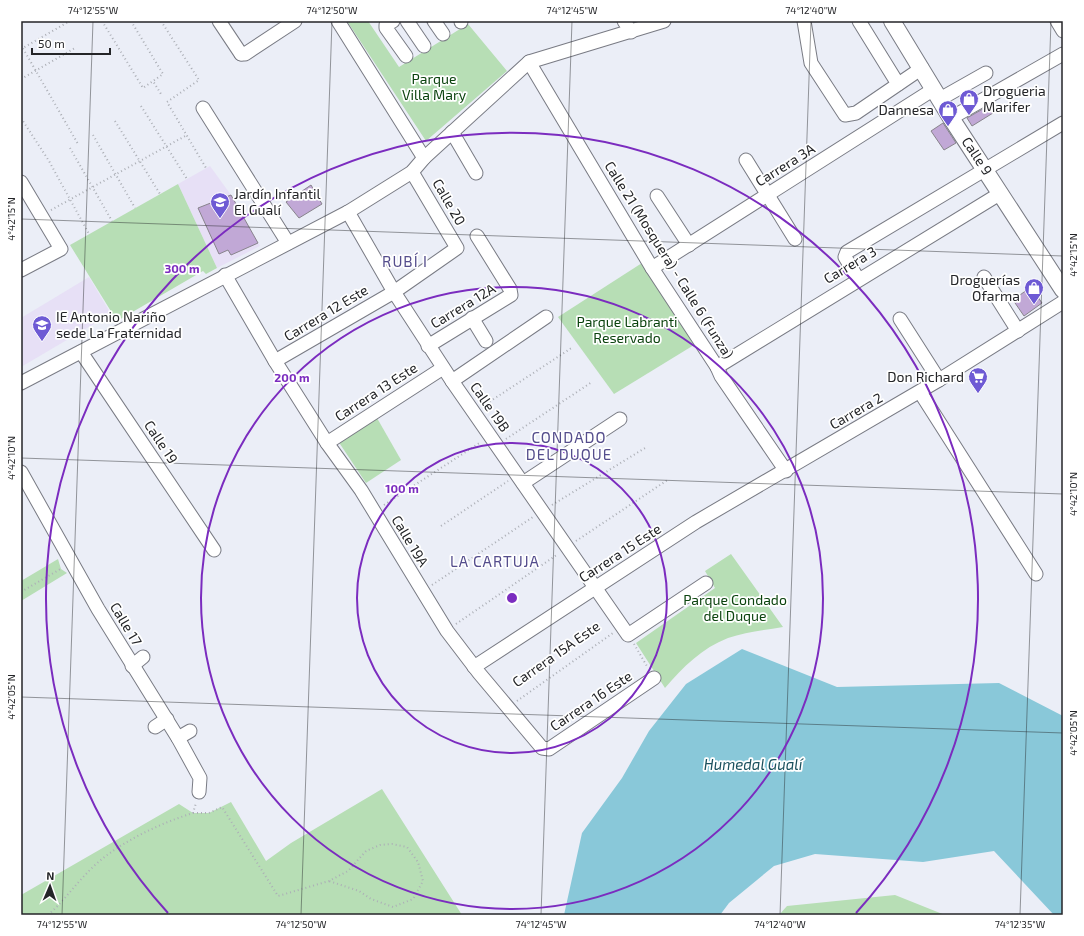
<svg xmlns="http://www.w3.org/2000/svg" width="1084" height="936" viewBox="0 0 1084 936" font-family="'Exo 2',sans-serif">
<rect width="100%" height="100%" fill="#ebeef7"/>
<g fill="#e7e0f6">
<polygon points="210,166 231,195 260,246 217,268 178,184"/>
<polygon points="89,277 111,314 21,367 21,318"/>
</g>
<g fill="#b7deb5">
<polygon points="347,21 368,21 399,67 468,24 507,71 426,141"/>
<polygon points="178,184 217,268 206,274 203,271 117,321 70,245"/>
<polygon points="642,263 694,345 614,394 558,317"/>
<polygon points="377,418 401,460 366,483 338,441"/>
<path d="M731 554 783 627C765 630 745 632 728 638 702 648 683 667 665 688L636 643 715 588 705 571Z"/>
<polygon points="58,559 61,569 67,573 21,601 21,581"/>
<polygon points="382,789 462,915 21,915 21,895 179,804 193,813 209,813 231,802 266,861 291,843"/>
<polygon points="895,895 945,915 779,915 787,906"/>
</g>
<polygon fill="#89c8d9" points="742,649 837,687 999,683 1063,716 1063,915 1054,915 994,851 923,862 815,854 774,866 729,903 720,915 564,915 582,833 622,778 649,731 686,684"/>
<g fill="#c1a8d6" stroke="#88848c">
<polygon points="988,106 993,113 972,126 967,118"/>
<polygon points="943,123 956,143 944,150 931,131"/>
<polygon points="311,185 322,204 299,218 286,202"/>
<polygon points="231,195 258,243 231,255 228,250 219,254 198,208"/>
<polygon points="1031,287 1042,303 1024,316 1013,300"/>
</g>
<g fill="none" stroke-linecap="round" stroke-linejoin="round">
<defs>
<g id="minor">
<polyline points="219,21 241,54"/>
<polyline points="338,21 424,158"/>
<polyline points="393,21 386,25 386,28 406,56"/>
<polyline points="407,21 424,46"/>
<polyline points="434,21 443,34"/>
<polyline points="461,21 461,22"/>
<polyline points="624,21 631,32"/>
<polyline points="804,21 811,63 845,115 856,113 922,68"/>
<polyline points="859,21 898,84"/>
<polyline points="1057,21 1063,31"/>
<polyline points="241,54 245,54 295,21"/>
<polyline points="529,62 652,268 717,367 721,376 786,471"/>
<polyline points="940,99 986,73"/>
<polyline points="203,108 288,243"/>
<polyline points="951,118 1063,54"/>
<polyline points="452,132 476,173"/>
<polyline points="746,160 795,239"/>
<polyline points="21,182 61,249 21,270"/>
<polyline points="657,196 689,245"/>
<polyline points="348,212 394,292 452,381 628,635 706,583"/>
<polyline points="652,268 934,89"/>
<polyline points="225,275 275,361 327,443 361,490 447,631 479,673 542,748 549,749 654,678"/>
<polyline points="984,277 1018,331"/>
<polyline points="858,279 845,257 847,252 1063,123"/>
<polyline points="472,318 486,341"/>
<polyline points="900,319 939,380"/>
<polyline points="428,346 511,295 510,289 477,236"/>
<polyline points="81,352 214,550"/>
<polyline points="275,361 394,292 457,248 412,172"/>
<polyline points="717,367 1001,193"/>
<polyline points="452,381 546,317"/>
<polyline points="21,383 348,212 412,172 424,158 529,62 664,21"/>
<polyline points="920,392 1036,574"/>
<polyline points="327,443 443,368"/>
<polyline points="21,472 98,609 178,738 200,778 199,792"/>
<polyline points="523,483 620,419"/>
<polyline points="132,666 143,657"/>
<polyline points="474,667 696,522 939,380 1063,302"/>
<polyline points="155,727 167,719"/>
<polyline points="178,738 190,731"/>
</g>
<polyline id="major" points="892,21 951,118 1063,290"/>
</defs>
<use href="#minor" stroke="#797b84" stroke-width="15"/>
<use href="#major" stroke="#797b84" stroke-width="18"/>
<g stroke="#acafb6" stroke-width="2" stroke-dasharray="1 3" stroke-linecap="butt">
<polyline points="102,21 143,88 153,81"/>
<polyline points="131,21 163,74 153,81 161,94"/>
<polyline points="161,21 199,80 167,102 206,168"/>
<polyline points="21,45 78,144"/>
<polyline points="21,49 70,21"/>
<polyline points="21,79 75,48"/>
<polyline points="141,106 187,179"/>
<polyline points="21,118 49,161 89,234"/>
<polyline points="115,121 160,194"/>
<polyline points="93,135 135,208"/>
<polyline points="70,148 112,221"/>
<polyline points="51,210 187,135"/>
<polyline points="483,406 573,347"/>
<polyline points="506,439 592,382"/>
<polyline points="384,505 481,442"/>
<polyline points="552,505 645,448"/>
<polyline points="441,526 508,481"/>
<polyline points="576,541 669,479"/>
<polyline points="432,585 533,517"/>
<polyline points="21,592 62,568"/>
<polyline points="456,624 558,554"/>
<polyline points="634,644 648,668"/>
<polyline points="517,701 613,633"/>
<polyline points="193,813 209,813 222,807 278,896 329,881 348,871 366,851 380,845 392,844 407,847 418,862 423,881 413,899 393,907 371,899 359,891 329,881"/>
<path d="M48 915C63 902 74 886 88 872 113 845 158 824 193 813L196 803"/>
</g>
<use href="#minor" stroke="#fff" stroke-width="13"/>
<use href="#major" stroke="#fff" stroke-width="16"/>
</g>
<path fill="none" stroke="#242528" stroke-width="1" stroke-opacity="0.45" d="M21 219 1063 256M21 458 1063 494M21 697 1063 733M62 915 93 21M301 915 332 21M541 915 572 21M780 915 811 21M1020 915 1051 21"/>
<g fill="none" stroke="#7b2cbf" stroke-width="2">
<circle cx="512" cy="598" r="155"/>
<circle cx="512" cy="598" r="311"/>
<path d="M168 913A466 466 0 1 1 856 913"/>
</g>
<defs>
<symbol id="shop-pin" viewBox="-11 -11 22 30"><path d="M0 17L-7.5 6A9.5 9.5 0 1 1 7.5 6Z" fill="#6e5ad4" stroke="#fff"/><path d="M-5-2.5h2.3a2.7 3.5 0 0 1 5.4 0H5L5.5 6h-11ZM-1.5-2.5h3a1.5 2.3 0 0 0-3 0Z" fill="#fff"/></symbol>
<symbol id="school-pin" viewBox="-11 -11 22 30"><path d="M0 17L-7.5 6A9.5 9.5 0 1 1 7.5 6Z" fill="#6e5ad4" stroke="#fff"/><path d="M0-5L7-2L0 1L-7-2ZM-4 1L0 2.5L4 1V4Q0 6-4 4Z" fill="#fff"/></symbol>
<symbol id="supermarket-pin" viewBox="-11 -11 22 30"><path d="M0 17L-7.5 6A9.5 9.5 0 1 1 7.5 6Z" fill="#6e5ad4" stroke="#fff"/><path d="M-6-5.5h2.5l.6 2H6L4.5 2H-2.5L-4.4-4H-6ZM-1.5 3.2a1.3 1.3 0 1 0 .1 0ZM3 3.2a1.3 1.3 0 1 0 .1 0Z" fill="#fff"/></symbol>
</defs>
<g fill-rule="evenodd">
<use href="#shop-pin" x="958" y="88" width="22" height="30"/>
<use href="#shop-pin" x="937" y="99" width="22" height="30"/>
<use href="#school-pin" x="209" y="191" width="22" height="30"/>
<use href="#shop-pin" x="1023" y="277" width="22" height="30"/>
<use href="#school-pin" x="31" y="314" width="22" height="30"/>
<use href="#supermarket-pin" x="967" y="366" width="22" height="30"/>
</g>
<g text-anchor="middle" stroke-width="3.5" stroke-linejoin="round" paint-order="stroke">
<g font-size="14" fill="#0b430e" stroke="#fff">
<text x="434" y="84">Parque<tspan x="434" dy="16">Villa Mary</tspan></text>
<text x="627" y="327">Parque Labranti<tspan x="627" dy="16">Reservado</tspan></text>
<text x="735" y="605">Parque Condado<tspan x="735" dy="16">del Duque</tspan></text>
</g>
<g font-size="14" fill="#242528" stroke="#fff" text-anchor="start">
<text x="983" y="96">Drogueria<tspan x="983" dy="16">Marifer</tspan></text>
<text x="934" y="115" text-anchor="end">Dannesa</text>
<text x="234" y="199">Jardín Infantil<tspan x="234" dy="16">El Gualí</tspan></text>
<text x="1020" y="285" text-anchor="end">Droguerías<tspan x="1020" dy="16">Ofarma</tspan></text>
<text x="56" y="322">IE Antonio Nariño<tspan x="56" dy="16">sede La Fraternidad</tspan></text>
<text x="964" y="382" text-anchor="end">Don Richard</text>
</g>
<g font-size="14" fill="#242528" stroke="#fff">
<text transform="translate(977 156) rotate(56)" y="5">Calle 9</text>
<text transform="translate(785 165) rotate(-32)" y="5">Carrera 3A</text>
<text transform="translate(449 202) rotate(60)" y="5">Calle 20</text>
<text transform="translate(669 260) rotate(58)" y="5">Calle 21 (Mosquera) - Calle 6 (Funza)</text>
<text transform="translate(850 265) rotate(-31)" y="5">Carrera 3</text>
<text transform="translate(463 306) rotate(-31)" y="5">Carrera 12A</text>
<text transform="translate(326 313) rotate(-31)" y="5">Carrera 12 Este</text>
<text transform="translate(376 392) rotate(-33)" y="5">Carrera 13 Este</text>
<text transform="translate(490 407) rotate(55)" y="5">Calle 19B</text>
<text transform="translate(856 411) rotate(-30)" y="5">Carrera 2</text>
<text transform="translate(161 442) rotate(56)" y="5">Calle 19</text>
<text transform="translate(410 541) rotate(59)" y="5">Calle 19A</text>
<text transform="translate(620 553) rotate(-33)" y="5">Carrera 15 Este</text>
<text transform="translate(126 624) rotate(59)" y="5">Calle 17</text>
<text transform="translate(556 654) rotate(-35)" y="5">Carrera 15A Este</text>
<text transform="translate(591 701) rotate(-34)" y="5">Carrera 16 Este</text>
</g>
<g font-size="15" letter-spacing="1" fill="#544d8c" stroke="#fff">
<text x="405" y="267">RUBÍ I</text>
<text x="569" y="443">CONDADO<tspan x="569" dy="17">DEL DUQUE</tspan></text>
<text x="495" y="567">LA CARTUJA</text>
</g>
<g font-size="15" font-style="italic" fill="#1b515e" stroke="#fff">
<text x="753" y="770">Humedal Gualí</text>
</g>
</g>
<circle cx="512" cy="598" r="6" fill="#7b2cbf" stroke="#fff" stroke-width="2"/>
<g font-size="12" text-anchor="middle" font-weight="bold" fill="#7b2cbf" stroke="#fff" stroke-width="3.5" stroke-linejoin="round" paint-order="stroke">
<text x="182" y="273">300 m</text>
<text x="292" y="382">200 m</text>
<text x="402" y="493">100 m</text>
</g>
<rect width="1084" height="936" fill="none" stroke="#ffffff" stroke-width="44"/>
<g transform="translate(50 886) rotate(2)" stroke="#ffffff" stroke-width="3" paint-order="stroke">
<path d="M0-3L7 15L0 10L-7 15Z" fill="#242528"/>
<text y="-6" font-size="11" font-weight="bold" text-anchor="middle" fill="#242528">N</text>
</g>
<path d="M32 48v6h78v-6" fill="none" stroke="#242528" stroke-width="2"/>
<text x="38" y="48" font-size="12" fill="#242528" stroke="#ffffff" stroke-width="3" paint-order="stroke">50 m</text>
<rect x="22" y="22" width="1040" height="892" fill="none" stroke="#242528" stroke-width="1.5"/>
<g font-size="10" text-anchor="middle" fill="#242528">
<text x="93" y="14">74°12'55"W</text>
<text x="332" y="14">74°12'50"W</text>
<text x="572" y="14">74°12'45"W</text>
<text x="811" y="14">74°12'40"W</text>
<text transform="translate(11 219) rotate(-90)" y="4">4°42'15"N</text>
<text transform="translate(1073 255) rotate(-90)" y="4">4°42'15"N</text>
<text transform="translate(11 458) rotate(-90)" y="4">4°42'10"N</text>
<text transform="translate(1073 494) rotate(-90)" y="4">4°42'10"N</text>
<text transform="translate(11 697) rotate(-90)" y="4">4°42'05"N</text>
<text transform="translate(1073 733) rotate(-90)" y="4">4°42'05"N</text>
<text x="62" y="928">74°12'55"W</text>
<text x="301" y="928">74°12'50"W</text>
<text x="541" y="928">74°12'45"W</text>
<text x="780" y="928">74°12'40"W</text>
<text x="1020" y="928">74°12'35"W</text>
</g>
</svg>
